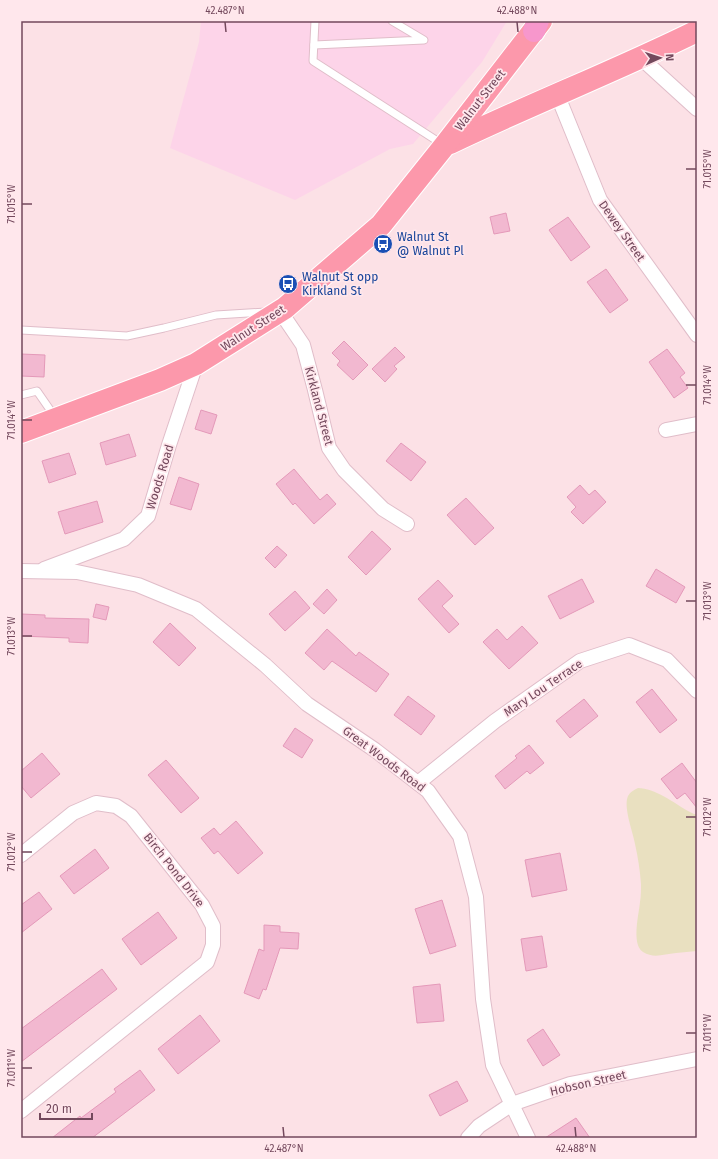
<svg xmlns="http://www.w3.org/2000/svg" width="718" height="1159" viewBox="0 0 718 1159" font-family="'Fira Sans',sans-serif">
<rect width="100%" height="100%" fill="#fce1e6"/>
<polygon fill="#fdd4e9" points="201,21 507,21 482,62 413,144 390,149 295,200 170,148 199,42"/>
<path fill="#e9e0c0" d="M638 788C655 788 674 803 688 811L694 814H697V951C690 952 683 952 676 953 664 954 654 959 643 952 631 944 639 914 640 902 641 896 641 890 641 884 640 871 638 857 635 844 633 832 623 807 628 796 630 792 634 790 638 788Z"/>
<g fill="#f2b8d0" stroke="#e499b9">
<polygon points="506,213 510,231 494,234 490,217"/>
<polygon points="568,217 590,247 571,261 549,230"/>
<polygon points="606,269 628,300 610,313 587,282"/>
<polygon points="344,341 368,365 353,380 337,365 340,361 332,353"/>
<polygon points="395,347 405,357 394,366 397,369 385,382 372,369"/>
<polygon points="667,349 685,373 680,377 688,388 674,398 649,362"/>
<polygon points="21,354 45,355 44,377 21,376"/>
<polygon points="201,410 217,415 211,434 195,429"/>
<polygon points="129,434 136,456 106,465 100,443"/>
<polygon points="401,443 426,462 411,481 386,461"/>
<polygon points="69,453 76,474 49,483 42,461"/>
<polygon points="294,469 320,500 327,494 336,504 314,524 295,503 293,505 276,484"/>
<polygon points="179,477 199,484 191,510 170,504"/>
<polygon points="580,485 589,495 595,490 606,502 583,524 571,512 576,507 567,497"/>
<polygon points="466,498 494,528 475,545 447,515"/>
<polygon points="97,501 103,522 65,534 58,512"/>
<polygon points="372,531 391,549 366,575 348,557"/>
<polygon points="277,546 287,555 275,568 265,558"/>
<polygon points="656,569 685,587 676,603 646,586"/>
<polygon points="582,579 594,602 560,619 548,596"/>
<polygon points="438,580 453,596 442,606 459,624 449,633 418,599"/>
<polygon points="327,589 337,600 324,614 313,604"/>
<polygon points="295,591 310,608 285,631 269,614"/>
<polygon points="96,604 109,607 106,620 93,617"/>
<polygon points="21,614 45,615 45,618 89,619 88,643 69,642 69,638 21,636"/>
<polygon points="170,623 196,648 179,666 153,642"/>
<polygon points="522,626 538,643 509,669 483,642 497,629 507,640"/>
<polygon points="327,629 356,656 359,652 389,674 376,692 332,661 324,670 305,653"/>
<polygon points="652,689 677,720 660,733 636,702"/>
<polygon points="408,696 435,716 421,735 394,715"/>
<polygon points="584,699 598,716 570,738 556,721"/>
<polygon points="295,728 313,740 302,758 283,746"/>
<polygon points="529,745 544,763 530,774 527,771 505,789 495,776 517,758 515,756"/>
<polygon points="42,753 60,774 31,798 21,786 21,771"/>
<polygon points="166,760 199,798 181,813 148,775"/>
<polygon points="682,763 697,783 697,808 685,793 677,799 661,779"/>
<polygon points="236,821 263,853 238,874 218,851 214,854 201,838 214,828 220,835"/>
<polygon points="95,849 109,868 74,894 60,876"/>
<polygon points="560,853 567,890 532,897 525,860"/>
<polygon points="39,892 52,909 21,933 21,905"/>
<polygon points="442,900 456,946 430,954 415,909"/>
<polygon points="158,912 177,938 141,965 122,939"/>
<polygon points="264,925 280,926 280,932 299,933 298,949 280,948 266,990 263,989 259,999 244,993 259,949 264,951"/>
<polygon points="542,936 547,967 526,971 521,939"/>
<polygon points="102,969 117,989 21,1062 21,1029"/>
<polygon points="440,984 444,1021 417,1023 413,987"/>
<polygon points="200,1015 220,1041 178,1074 158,1049"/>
<polygon points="543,1029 560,1055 543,1066 527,1040"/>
<polygon points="140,1070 155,1090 92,1138 52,1138 80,1116 81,1118 116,1092 114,1089"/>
<polygon points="457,1081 468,1101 440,1116 429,1095"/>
<polygon points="576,1118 590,1138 545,1138"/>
</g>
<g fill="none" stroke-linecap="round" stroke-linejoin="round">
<defs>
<g id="lane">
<polyline points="315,21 313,61 442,144"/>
<polyline points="314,45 424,40 392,21"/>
<polyline points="21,330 127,336 164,328 216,315 266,312"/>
<polyline points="21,395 37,391 55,417"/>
</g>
<g id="street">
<polyline points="641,58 697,109"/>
<polyline points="557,94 600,200 697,335"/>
<polyline points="280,311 303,345 315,390 329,448 344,470 383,509 407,524"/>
<polyline points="666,430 697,424"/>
<polyline points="44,569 124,539 148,516 169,445 196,364"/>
<polyline points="21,571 77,572 138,585 196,609 265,665 307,704 375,750 428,791 460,836 476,897 483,999 493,1065 528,1138"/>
<polyline points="418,783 495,721 580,661 629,645 667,660 697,691"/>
<polyline points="21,855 73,813 96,803 116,806 131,816 202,905 213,926 213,945 207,962 21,1111"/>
<polyline points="468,1138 479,1126 512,1104 570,1084 697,1059"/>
</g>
<g id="primary">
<path d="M450 143C531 104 616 71 697 31"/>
<polyline points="21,432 160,380 196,364 285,308 381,225 445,145 541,21"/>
</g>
<polyline id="highway" points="534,31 538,21"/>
</defs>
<use href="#lane" stroke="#e0bdc9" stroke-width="9"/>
<use href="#street" stroke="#e0bdc9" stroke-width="16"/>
<use href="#primary" stroke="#fff" stroke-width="24"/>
<use href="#highway" stroke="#fff" stroke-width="24"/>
<use href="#lane" stroke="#fff" stroke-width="7"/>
<use href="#street" stroke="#fff" stroke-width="14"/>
<use href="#primary" stroke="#fc98ab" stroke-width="22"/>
<use href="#highway" stroke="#f797cc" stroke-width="22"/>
</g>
<path fill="none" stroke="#73485c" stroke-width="1.5" d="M225 22 226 32M517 22 518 32M686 169H696M22 204H32M686 385H696M22 420H32M686 601H696M22 636H32M686 817H696M22 852H32M686 1033H696M22 1068H32M283 1127 284 1137M575 1127 576 1137"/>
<defs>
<symbol id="bus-disc" viewBox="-11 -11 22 22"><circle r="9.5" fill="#1a4fb4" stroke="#ffe7ec"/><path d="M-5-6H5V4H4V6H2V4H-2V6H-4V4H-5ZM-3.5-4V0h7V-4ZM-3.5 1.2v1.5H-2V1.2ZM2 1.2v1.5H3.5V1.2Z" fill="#fff"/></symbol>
</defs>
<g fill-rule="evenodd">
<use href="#bus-disc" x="372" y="233" width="22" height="22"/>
<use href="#bus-disc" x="277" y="273" width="22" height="22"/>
</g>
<g text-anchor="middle" stroke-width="3.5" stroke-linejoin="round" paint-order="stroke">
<g font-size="12" fill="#73485c" stroke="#ffe7ec">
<text transform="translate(480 100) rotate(-52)" y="4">Walnut Street</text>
<text transform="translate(622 231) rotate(55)" y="4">Dewey Street</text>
<text transform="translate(253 328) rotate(-33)" y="4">Walnut Street</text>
<text transform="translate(319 406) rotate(75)" y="4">Kirkland Street</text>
<text transform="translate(160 477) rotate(-73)" y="4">Woods Road</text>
<text transform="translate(543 688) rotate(-34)" y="4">Mary Lou Terrace</text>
<text transform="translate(384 759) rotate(37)" y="4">Great Woods Road</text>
<text transform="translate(174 870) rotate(52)" y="4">Birch Pond Drive</text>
<text transform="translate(588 1083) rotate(-13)" y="4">Hobson Street</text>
</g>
<g font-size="12" fill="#164399" stroke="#ffe7ec" text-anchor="start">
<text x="397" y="241">Walnut St<tspan x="397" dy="14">@ Walnut Pl</tspan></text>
<text x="302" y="281">Walnut St opp<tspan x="302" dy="14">Kirkland St</tspan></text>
</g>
</g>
<rect width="718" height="1159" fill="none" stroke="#ffe7ec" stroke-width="44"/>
<g transform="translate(660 58) rotate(87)" stroke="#ffe7ec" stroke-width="3" paint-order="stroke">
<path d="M0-3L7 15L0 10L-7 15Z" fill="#73485c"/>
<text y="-6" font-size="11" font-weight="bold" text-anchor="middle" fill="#73485c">N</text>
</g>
<path d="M40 1113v6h52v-6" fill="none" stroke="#73485c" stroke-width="2"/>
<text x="46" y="1113" font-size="12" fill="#73485c" stroke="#ffe7ec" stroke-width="3" paint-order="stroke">20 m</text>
<rect x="22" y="22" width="674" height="1115" fill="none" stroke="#73485c" stroke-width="1.5"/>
<g font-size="10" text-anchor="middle" fill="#73485c">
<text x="225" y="14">42.487°N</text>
<text x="517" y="14">42.488°N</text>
<text transform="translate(707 169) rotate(-90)" y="4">71.015°W</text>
<text transform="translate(11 204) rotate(-90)" y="4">71.015°W</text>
<text transform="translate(707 385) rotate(-90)" y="4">71.014°W</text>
<text transform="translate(11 420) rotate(-90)" y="4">71.014°W</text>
<text transform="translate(707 601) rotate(-90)" y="4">71.013°W</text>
<text transform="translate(11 636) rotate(-90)" y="4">71.013°W</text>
<text transform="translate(707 817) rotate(-90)" y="4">71.012°W</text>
<text transform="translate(11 852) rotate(-90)" y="4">71.012°W</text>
<text transform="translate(707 1033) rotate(-90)" y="4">71.011°W</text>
<text transform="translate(11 1068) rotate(-90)" y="4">71.011°W</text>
<text x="284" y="1152">42.487°N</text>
<text x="576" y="1152">42.488°N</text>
</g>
</svg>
